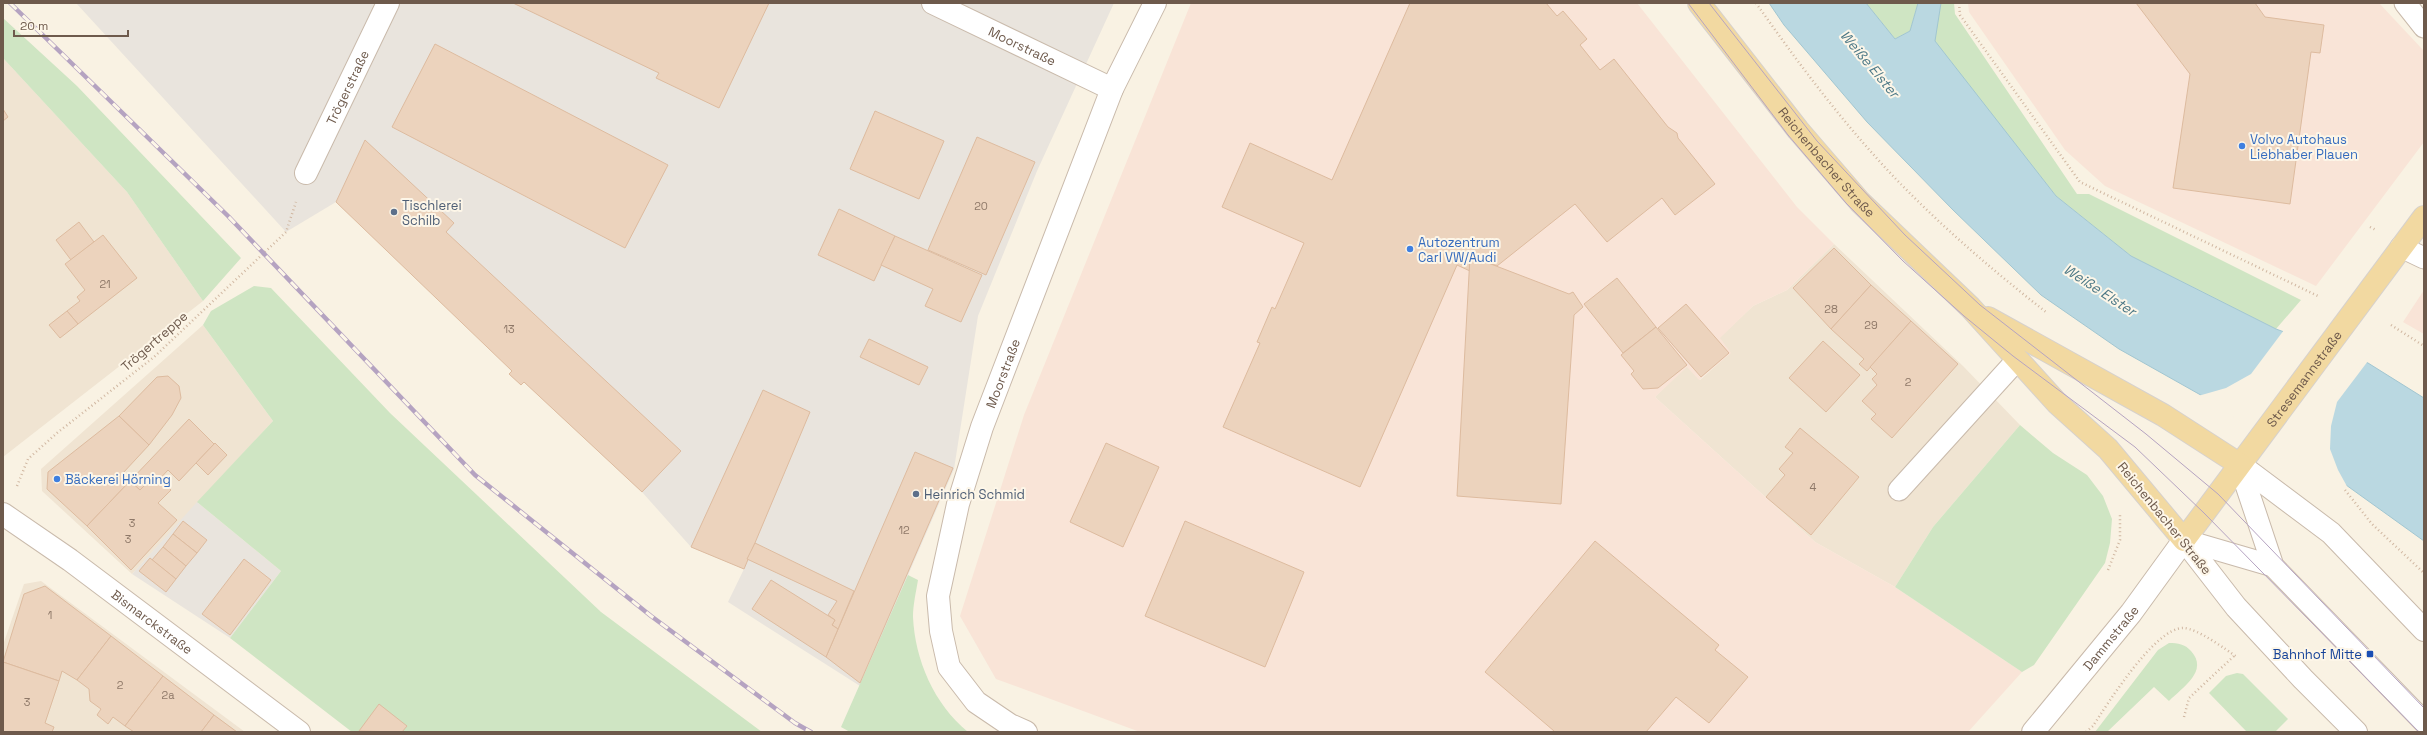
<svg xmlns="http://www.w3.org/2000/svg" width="2427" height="735" viewBox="0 0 2427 735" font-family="'Space Grotesk',sans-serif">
<rect width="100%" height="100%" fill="#f9f2e3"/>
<g fill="#f0e4d2">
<polygon points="3,58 127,192 203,301 3,457"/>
<polygon points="1834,244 1963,366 2020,425 1933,527 1895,587 1815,542 1655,397 1687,365 1700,380 1730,353 1719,338 1753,306 1787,290"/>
<polygon points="203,325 273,421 132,574 42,491 41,469"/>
<polygon points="41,581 245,732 3,732 3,645 24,584"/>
</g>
<g fill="#f9e4d7">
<polygon points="1191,3 1637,3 1797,207 1834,244 1787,290 1753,306 1720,338 1731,353 1699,380 1687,367 1655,397 1815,542 1895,587 2022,672 1968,732 1140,732 996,679 960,616 1024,415"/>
<polygon points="1968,3 2379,3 2424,51 2424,142 2316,286 2105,186 2065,150 1969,12"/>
<polygon points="2424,290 2424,334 2403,322"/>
</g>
<g fill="#e9e4dd">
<polygon points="76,3 1114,3 1037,171 978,316 954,469 860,686 728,602 744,569 691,547 642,492 524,382 521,385 509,374 512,370 336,202 286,232"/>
<polygon points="197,502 281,571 230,638 132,574"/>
</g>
<g fill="#cfe5c3">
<polygon points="1866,3 1918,3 1910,31 1895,39"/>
<polygon points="1941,3 1954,3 1955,14 2077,194 2089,194 2301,300 2276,329 2131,256 2056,196 1934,41"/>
<polygon points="3,18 77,86 241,258 203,301 127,192 3,58"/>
<polygon points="254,286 271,288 390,413 601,612 762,732 352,732 230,638 281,571 197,502 273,421 203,325 211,311"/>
<polygon points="2020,425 2053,453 2087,475 2103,496 2112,519 2110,543 2105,563 2034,665 2022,672 1895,587 1933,527"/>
<path d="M908 575 918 580C916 592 913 605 913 617 915 660 934 704 968 732H850L841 727Z"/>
<path d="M2169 643C2178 643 2185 644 2191 651 2209 671 2183 687 2169 701L2154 687 2107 732H2095L2158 650Z"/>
<polygon points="2237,673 2243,674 2288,719 2275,732 2247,732 2209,693 2226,676"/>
</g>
<polygon fill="#bad8e1" stroke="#a1c6d1" points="1769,3 1866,3 1895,39 1910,31 1918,3 1941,3 1935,41 2056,196 2131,256 2276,329 2368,363 2424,398 2424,541 2314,462 2238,416 2119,349 2041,295 1953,210 1867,122 1784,25"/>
<polygon fill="#f9f2e3" points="2284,330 2368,361 2337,402 2331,426 2330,449 2338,470 2349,490 2313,464 2198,396 2226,388 2251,374"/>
<g fill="#ecd3bd" stroke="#ddbb9f">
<polygon points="513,3 769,3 719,108 656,78 659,73"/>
<polygon points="1410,3 1546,3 1557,16 1563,11 1587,39 1580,45 1600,70 1614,59 1668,127 1677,133 1678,138 1715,184 1675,215 1662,198 1607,242 1575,204 1497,266 1470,256 1470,271 1457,265 1360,487 1223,427 1260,343 1257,342 1272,307 1275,309 1304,243 1222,207 1250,143 1332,180"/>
<polygon points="2136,3 2255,3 2265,17 2324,25 2320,53 2311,52 2290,204 2173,188 2190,74"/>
<polygon points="435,44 668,165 625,248 392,127"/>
<polygon points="3,109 8,117 3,121"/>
<polygon points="875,111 944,141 919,199 850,169"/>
<polygon points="977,137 1035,162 986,275 928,250"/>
<polygon points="365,140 454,223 446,232 681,451 642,492 524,382 521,385 509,374 512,371 336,202"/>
<polygon points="839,209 895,236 874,281 818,255"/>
<polygon points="79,222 94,242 71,260 56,240"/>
<polygon points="103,235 137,278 78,324 67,311 80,301 77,297 85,290 65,264"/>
<polygon points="895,236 982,275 961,322 925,306 933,289 881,265"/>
<polygon points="1834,248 1871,285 1831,329 1793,288"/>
<polygon points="1470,256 1569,294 1573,292 1583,307 1574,315 1561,504 1457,496"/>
<polygon points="1617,278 1656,327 1623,353 1584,304"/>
<polygon points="1871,285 1911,321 1867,371 1859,364 1864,359 1831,329"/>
<polygon points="1686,304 1729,353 1701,377 1658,328"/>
<polygon points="67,311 78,324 60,338 49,325"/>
<polygon points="1911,321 1958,364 1892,438 1871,419 1876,414 1862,401 1877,385 1872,379 1877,374 1870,367"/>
<polygon points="1656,327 1687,365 1658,388 1643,389 1631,374 1634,371 1621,355"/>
<polygon points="869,339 928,367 919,385 860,357"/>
<polygon points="1823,341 1860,375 1826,412 1789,378"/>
<polygon points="168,376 179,386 181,398 172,415 149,445 119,416 157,377"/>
<polygon points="763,390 810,412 744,569 691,547"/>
<polygon points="119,416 149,445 123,473 130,481 87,526 47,489 48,472"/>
<polygon points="189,419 214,444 179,481 168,470 155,484 146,484 140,490 130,481"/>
<polygon points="1800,428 1859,477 1811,535 1766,497 1785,475 1779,469 1793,453 1785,447"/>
<polygon points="215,443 227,455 208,475 196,463"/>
<polygon points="1106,443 1159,467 1123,547 1070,522"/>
<polygon points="915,452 953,468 860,683 826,657"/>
<polygon points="130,481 140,490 146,484 165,484 171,490 158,503 177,520 131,570 87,526"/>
<polygon points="183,521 207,540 197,553 173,534"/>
<polygon points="1185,521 1304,572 1265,667 1145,616"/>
<polygon points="173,534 197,553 186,566 163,547"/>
<polygon points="1595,541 1719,645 1715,650 1748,677 1709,723 1676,697 1646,732 1553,732 1554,731 1485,672"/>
<polygon points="755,543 854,591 838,629 832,625 835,620 828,615 837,601 747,559"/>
<polygon points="163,547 186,566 176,579 152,560"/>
<polygon points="150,558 176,579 166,592 139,571"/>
<polygon points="244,559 271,580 230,635 202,614"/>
<polygon points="771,580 835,620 832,625 838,629 826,657 752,609"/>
<polygon points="45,586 111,636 77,680 62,671 59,681 3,662 24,594"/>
<polygon points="111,636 163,676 125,726 113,717 108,724 97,715 101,709 90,701 89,689 77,680"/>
<polygon points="3,662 59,681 45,723 54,727 52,732 3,732"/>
<polygon points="163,676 214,715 201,732 134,732 125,726"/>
<polygon points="379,704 407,726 402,732 359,731"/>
<polygon points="214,715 237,732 201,732"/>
</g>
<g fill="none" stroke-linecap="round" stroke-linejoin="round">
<defs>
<g id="service">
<polyline points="2405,3 2424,27"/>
<polyline points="2401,247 2424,258"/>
<polyline points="2239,464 2273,566 2424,722"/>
<polyline points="1899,490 2017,360"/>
<polyline points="2184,540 2273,566"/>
</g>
<g id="minor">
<path id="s1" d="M933 3 1112 89"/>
<path id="s2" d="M306 173 388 3"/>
<path id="s3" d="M3 514 70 560 299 732"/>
<path id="s4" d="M1026 732 1010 725 976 702 949 667 941 631 938 596 958 504 982 427 1112 89 1155 3"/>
<path id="s5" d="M2033 732 2131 613 2184 540"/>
</g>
<g id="tertiary">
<polyline points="2239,464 2331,533 2424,630"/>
<polyline points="2184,540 2236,607 2303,679 2356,732"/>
</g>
<g id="primary">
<path id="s6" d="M1699 3 1798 130 1860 202 1970 307 2057 403 2108 449 2184 540 2424 217"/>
<polyline points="1988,318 2163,415 2239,464"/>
</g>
</defs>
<use href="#service" stroke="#c9baab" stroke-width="23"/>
<use href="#minor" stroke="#c9baab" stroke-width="24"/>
<use href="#tertiary" stroke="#c9baab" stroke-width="24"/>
<use href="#primary" stroke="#d6d1cd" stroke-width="24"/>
<g stroke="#d0b7a1" stroke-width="2.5" stroke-dasharray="1 3" stroke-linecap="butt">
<path d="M1756 3C1798 63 1843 123 1894 177 1941 226 1992 270 2046 312"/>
<polyline points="1959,3 1960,15 2080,182 2318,296"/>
<polyline points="2370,227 2376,230"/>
<polyline points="2391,325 2424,346"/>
<polyline points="17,486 28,459 57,433 154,357 286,232 296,202"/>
<polyline points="2345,490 2372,524 2424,573"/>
<polyline points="2108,570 2120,540 2120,514"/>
<polyline points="2184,717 2189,698 2235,655"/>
<path d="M2086 732 2093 726C2108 703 2155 628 2183 628 2197 628 2225 649 2237 657"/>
</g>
<use href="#service" stroke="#fff" stroke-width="21"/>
<use href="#minor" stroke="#fff" stroke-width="22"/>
<use href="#tertiary" stroke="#fff" stroke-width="22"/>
<use href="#primary" stroke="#f2d9a1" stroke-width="22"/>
<g stroke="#b5a3c1" stroke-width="1">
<polyline points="1688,3 1788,135 1846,203 1903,261 1964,316 2013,356 2135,447 2204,513 2419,732"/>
<polyline points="1709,3 1817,141 1905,235 1980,305 2146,434 2218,494 2424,708"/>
</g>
<defs>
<polyline id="rail" points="10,3 228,216 475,475 651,616 795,723 811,732"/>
</defs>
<use href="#rail" stroke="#b5a3c1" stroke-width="4.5"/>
<use href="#rail" stroke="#fdf6e8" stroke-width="3" stroke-dasharray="9" stroke-linecap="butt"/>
</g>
<g fill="#3f7fe0" stroke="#fdf6e8" stroke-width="1.5">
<circle cx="2242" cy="146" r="4"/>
<circle cx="1410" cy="249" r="4"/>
<circle cx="57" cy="479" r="4"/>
</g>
<g fill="#5c6f8a" stroke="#fdf6e8" stroke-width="1.5">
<circle cx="394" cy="212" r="4"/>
<circle cx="916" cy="494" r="4"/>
</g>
<rect fill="#1a4fb4" stroke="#fdf6e8" stroke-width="1.5" x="2366" y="650" width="8" height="8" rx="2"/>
<g text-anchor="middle" stroke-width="4" stroke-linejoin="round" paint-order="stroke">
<g font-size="11" fill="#8e7868">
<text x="981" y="210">20</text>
<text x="105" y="288">21</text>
<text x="1831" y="313">28</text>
<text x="1871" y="329">29</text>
<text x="509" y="333">13</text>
<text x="1908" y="386">2</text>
<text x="1813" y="491">4</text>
<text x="132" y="527">3</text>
<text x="904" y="534">12</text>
<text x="128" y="543">3</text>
<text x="50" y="619">1</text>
<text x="120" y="689">2</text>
<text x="168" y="699">2a</text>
<text x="27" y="706">3</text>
</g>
<g font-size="13" fill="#6e5a4c" stroke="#fdf6e8">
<text dy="5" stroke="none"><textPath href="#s1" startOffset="99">Moorstraße</textPath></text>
<text dy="5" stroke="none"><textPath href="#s2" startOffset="95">Trögerstraße</textPath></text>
<text dy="5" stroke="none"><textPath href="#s6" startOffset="204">Reichenbacher Straße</textPath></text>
<text transform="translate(154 341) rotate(-41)" y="5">Trögertreppe</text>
<text dy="5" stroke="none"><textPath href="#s4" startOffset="407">Moorstraße</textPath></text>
<text dy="5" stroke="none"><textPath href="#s6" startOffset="926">Stresemannstraße</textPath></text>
<text transform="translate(2165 518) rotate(51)" y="5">Reichenbacher Straße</text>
<text dy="5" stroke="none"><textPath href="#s3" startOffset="184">Bismarckstraße</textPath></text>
<text dy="5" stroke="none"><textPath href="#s5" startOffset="122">Dammstraße</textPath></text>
</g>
<g font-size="13" fill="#366cbe" stroke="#fdf6e8" text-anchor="start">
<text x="2250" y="144">Volvo Autohaus<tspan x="2250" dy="15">Liebhaber Plauen</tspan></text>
<text x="1418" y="247">Autozentrum<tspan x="1418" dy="15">Carl VW/Audi</tspan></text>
<text x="65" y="484">Bäckerei Hörning</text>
</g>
<g font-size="13" fill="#4e5e75" stroke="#fdf6e8" text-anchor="start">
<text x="402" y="210">Tischlerei<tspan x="402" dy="15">Schilb</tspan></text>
<text x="924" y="499">Heinrich Schmid</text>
</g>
<g font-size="13" fill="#164399" stroke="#fdf6e8" text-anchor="end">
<text x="2362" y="659">Bahnhof Mitte</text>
</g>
<g font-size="14" font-style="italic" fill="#4c7886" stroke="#fdf6e8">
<text transform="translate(1870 64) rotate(50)" y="5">Weiße Elster</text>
<text transform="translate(2100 290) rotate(33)" y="5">Weiße Elster</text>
</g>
</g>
<rect width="2427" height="735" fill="none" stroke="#6e5a4c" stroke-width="8"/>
<path d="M14 30v6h114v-6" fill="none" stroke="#6e5a4c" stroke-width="2"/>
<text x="20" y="30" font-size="12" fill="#6e5a4c" stroke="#fdf6e8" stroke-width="3" paint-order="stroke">20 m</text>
</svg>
